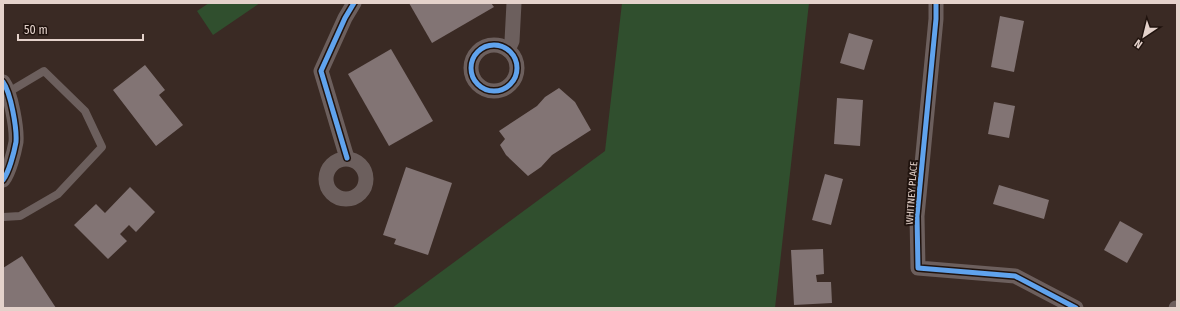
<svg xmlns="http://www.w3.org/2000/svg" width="1180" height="311" viewBox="0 0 1180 311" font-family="'Fira Sans Condensed',sans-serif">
<rect width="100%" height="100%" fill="#3a2a24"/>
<g fill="#304f2e">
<polygon points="209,3 260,3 213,35 197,11"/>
<polygon points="622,3 809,3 775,308 392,308 605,151"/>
</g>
<g fill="#827474">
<polygon points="409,3 491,3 494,7 432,43"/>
<polygon points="1000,16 1024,21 1014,72 991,67"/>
<polygon points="849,33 873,40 864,70 840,63"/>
<polygon points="391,49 433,121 389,146 348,74"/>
<polygon points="145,65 165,90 159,95 183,125 156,146 113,90"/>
<polygon points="559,88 575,102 591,130 552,155 541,167 528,176 506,155 500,145 505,139 499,131 537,106 545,97"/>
<polygon points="837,98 863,100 860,146 834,144"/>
<polygon points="994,102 1015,106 1009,138 988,134"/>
<polygon points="406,167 452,183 428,255 394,244 396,239 383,235"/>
<polygon points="825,174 843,179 831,225 812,220"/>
<polygon points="999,185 1049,200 1044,219 993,204"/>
<polygon points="130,187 155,212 136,232 129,225 120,234 127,241 108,259 74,225 96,204 105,213"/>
<polygon points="1120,221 1143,234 1127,263 1104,250"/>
<polygon points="823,249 824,274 816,275 817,282 831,282 832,303 794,305 791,250"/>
<polygon points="22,256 56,308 3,308 3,268"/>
</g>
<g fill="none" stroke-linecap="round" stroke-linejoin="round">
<polyline stroke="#6c5f5d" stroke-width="8" points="3,217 20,216 58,194 102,147 85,111 44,71 7,93"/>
<g stroke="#6c5f5d" stroke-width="15">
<polyline points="936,3 936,19 917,216 918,268 1015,276 1076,308"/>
<circle cx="494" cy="68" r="23"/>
<polyline points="508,50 512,41 514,3"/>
<path d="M3 82C11 93 17 129 16 142 14 153 9 172 3 180"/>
<polyline points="347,158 321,71 345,18 354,3"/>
<circle cx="346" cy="179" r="20"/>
<polyline points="1176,308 1177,308"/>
</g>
<defs>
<g id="cycleway">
<polyline points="936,3 936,19 917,216 918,268 1015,276 1076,308"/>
<circle cx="494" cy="68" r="23"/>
<path d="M3 82C11 93 17 129 16 142 14 153 9 172 3 180"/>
<polyline points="347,158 321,71 345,18 354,3"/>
</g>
</defs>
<use href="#cycleway" stroke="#20130e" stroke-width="8"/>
<use href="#cycleway" stroke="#60a3ed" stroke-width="5"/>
</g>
<g text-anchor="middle" stroke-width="4" stroke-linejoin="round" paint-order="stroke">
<g font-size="10" fill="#e4d2cb" stroke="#20130e">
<text transform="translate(911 193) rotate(-86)" y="4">WHITNEY PLACE</text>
</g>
</g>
<rect width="1180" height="311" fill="none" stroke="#e4d2cb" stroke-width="8"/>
<g transform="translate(1144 36) rotate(215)" stroke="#20130e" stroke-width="3" paint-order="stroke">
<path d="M0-3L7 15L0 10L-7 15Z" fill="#e4d2cb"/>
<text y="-6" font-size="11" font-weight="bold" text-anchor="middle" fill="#e4d2cb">N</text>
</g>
<path d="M18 34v6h125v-6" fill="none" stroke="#e4d2cb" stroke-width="2"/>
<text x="24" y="34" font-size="12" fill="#e4d2cb" stroke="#20130e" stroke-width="3" paint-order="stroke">50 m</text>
</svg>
